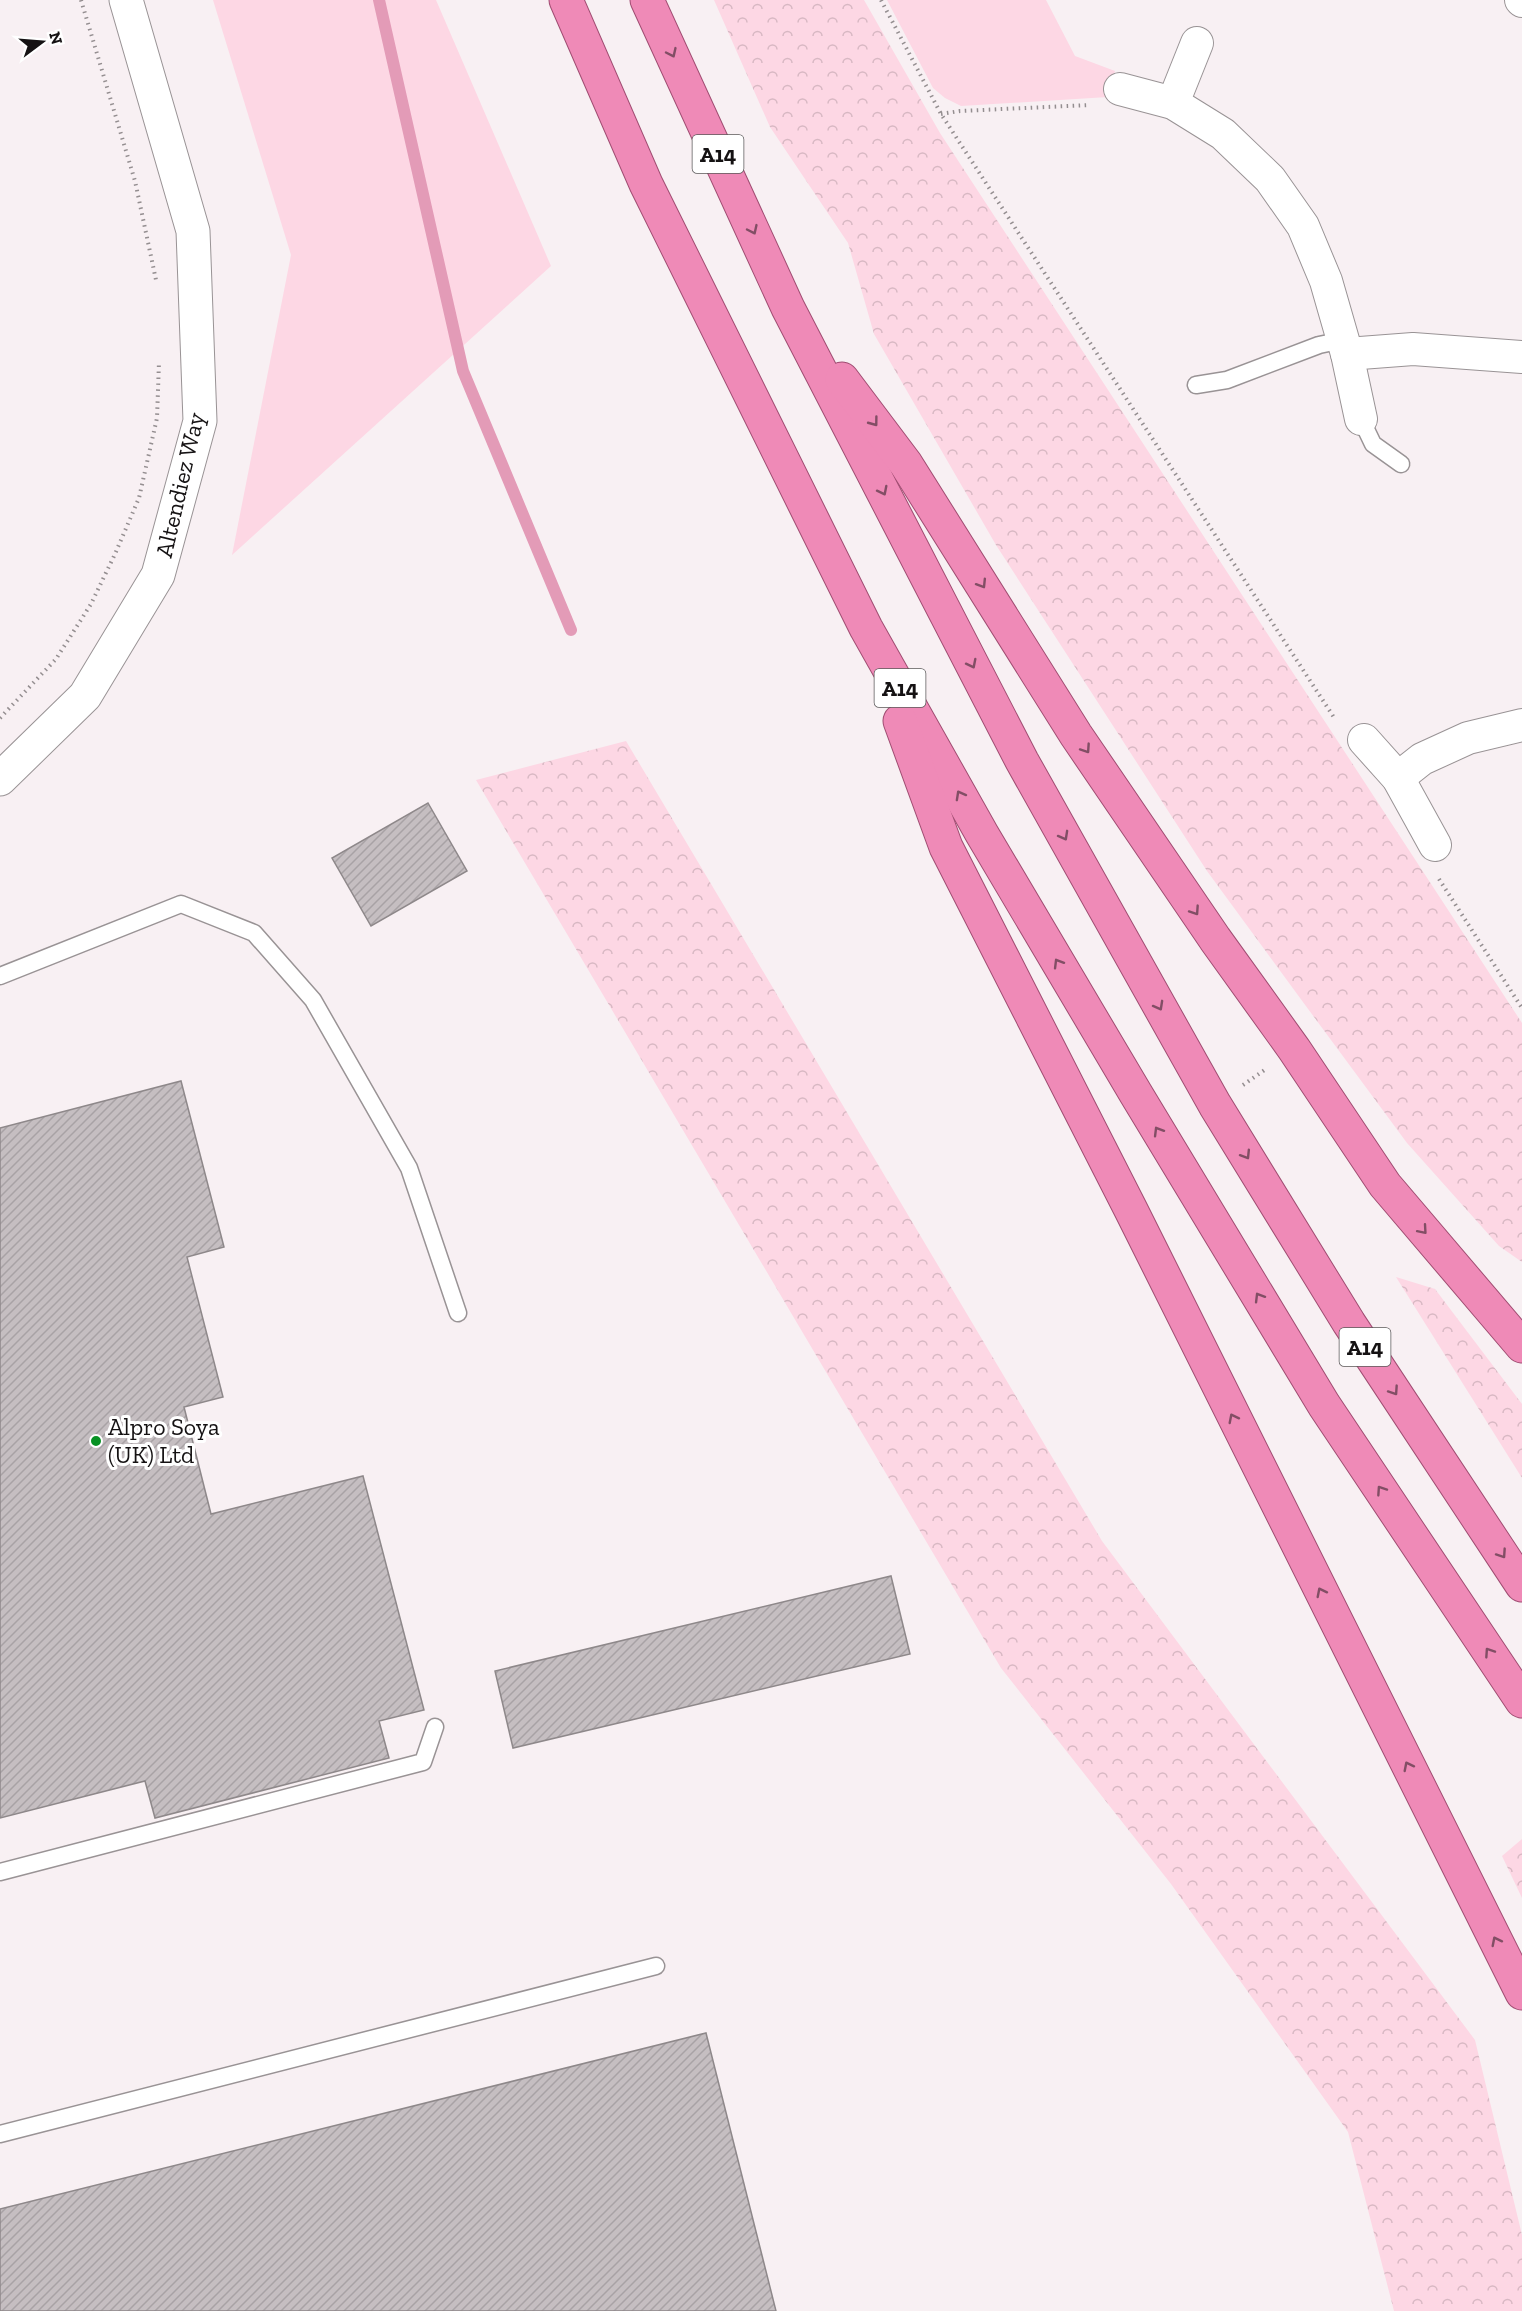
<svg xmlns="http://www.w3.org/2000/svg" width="1522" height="2311" viewBox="0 0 1522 2311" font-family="'Zilla Slab',serif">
<defs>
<pattern id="forest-crowns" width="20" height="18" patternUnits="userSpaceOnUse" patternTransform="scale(1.5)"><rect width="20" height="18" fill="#fdd7e4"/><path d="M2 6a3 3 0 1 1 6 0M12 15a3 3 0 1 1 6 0" fill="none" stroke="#d8b8c3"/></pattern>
<pattern id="building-hatch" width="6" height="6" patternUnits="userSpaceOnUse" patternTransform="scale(1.5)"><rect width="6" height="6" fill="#c5bec1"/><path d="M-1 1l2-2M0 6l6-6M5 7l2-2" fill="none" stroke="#a8a2a5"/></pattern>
</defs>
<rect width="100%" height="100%" fill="#f8f0f3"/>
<g fill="#fdd7e4">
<polygon points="213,0 436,0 551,266 232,555 291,255"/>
<polygon points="887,0 1046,0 1075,56 1115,71 1108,97 961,106 945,98 933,88"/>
</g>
<g fill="url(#forest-crowns)">
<polygon points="714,0 864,0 940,133 1522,1023 1522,1262 1499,1246 1407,1143 1300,998 1207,871 996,545 874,334 848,243 770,127"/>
<polygon points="626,741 1102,1541 1475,2040 1522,2235 1522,2311 1394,2311 1348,2132 1171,1884 1001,1668 476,780"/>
<polygon points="1396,1277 1435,1289 1522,1404 1522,1478"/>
<polygon points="1522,1839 1522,1898 1502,1856"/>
</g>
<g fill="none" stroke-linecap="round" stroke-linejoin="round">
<polyline stroke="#e39bb7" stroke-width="12" points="379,0 463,371 571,630"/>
</g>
<g fill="url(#building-hatch)" stroke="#8e888a" stroke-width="1.5">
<polygon points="428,803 467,871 371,926 332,858"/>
<polygon points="181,1081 224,1247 187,1257 223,1397 184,1407 211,1514 363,1476 424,1710 379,1721 389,1758 155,1818 145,1781 0,1818 0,1128"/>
<polygon points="891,1576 910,1654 513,1748 495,1671"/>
<polygon points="706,2033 776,2311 0,2311 0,2209"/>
</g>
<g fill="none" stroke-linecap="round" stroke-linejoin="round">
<defs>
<g id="service">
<polyline points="1196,385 1227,380 1319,345 1343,340"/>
<polyline points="1361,419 1373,444 1401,464"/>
<polyline points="0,976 181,904 254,933 313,1000 409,1168 458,1313"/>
<polyline points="0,1872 423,1762 435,1727"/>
<polyline points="0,2134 656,1966"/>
</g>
<g id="minor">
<polyline points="1521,0 1522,1"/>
<polyline points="1120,89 1173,103 1223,134 1270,179 1303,226 1326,281 1347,354 1361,419"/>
<polyline points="1173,103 1197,43"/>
<polyline points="1347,354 1413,349 1522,357"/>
<polyline points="1364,740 1398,778 1435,845"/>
<polyline points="1398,778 1422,759 1468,738 1522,725"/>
</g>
<polyline id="tertiary" points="0,779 85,696 158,575 200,421 193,231 126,0"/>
<g id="trunk">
<polyline points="566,0 646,184 866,628 982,834 1136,1094 1324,1405 1522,1701"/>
<polyline points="647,0 788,308 1022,761 1215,1105 1349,1323 1522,1585"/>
<polyline points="842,379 906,464 1076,735 1215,939 1294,1049 1385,1185 1522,1346"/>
<polyline points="900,721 946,847 1131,1210 1522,1993"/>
</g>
</defs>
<use href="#service" stroke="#999395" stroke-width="19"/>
<use href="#minor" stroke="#999395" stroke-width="34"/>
<use href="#tertiary" stroke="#999395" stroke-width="35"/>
<use href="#trunk" stroke="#a04d72" stroke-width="35"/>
<g stroke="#948e90" stroke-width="4" stroke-dasharray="1.5 4.5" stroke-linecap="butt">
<polyline points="81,0 135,181 156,280"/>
<polyline points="881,0 941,114 1335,719"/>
<polyline points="941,114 960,111 1090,105"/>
<polyline points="0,718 56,659 91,604 115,554 139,498 157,418 159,362"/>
<polyline points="1439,879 1522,1008"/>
<polyline points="1243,1085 1266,1069"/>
</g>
<use href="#service" stroke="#fff" stroke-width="16"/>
<use href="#minor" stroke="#fff" stroke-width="32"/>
<use href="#tertiary" stroke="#fff" stroke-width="33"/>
<use href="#trunk" stroke="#ef8ab7" stroke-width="33"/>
</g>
<defs><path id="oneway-chevron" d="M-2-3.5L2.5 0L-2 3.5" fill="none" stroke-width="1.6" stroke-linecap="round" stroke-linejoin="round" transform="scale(1.5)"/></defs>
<g stroke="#824e65">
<use href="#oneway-chevron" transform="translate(672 53) rotate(65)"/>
<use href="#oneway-chevron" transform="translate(753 230) rotate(65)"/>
<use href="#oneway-chevron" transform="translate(874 422) rotate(53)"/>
<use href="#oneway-chevron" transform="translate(883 491) rotate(63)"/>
<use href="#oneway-chevron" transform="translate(982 584) rotate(58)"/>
<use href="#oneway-chevron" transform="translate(972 664) rotate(63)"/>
<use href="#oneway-chevron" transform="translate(1086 749) rotate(56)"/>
<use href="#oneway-chevron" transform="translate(960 795) rotate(-119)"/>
<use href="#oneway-chevron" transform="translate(1064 836) rotate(61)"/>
<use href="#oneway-chevron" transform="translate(1195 911) rotate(56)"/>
<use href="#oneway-chevron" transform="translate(1058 963) rotate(-121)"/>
<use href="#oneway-chevron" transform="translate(1159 1006) rotate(61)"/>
<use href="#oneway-chevron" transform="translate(1158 1131) rotate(-121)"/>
<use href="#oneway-chevron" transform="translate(1246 1155) rotate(58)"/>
<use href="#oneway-chevron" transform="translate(1423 1230) rotate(49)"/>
<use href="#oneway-chevron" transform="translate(1259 1297) rotate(-121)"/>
<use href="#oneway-chevron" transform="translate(1394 1391) rotate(56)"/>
<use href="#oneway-chevron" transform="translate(1233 1418) rotate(-117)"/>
<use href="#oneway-chevron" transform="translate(1381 1490) rotate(-124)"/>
<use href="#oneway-chevron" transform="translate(1502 1554) rotate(56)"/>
<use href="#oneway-chevron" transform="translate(1321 1592) rotate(-117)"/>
<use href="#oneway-chevron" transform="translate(1489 1652) rotate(-124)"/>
<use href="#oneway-chevron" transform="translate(1408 1766) rotate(-117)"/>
<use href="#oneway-chevron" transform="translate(1496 1941) rotate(-117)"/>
</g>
<circle fill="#079123" stroke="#fff" stroke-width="2" cx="96" cy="1441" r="6"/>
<g text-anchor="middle" stroke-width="6" stroke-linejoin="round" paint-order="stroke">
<g fill="#fff" stroke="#5b595a" stroke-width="1.5">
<rect x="692.5" y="135" width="51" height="38" rx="4.5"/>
<rect x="874.5" y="669" width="51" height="38" rx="4.5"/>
<rect x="1339.5" y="1328" width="51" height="38" rx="4.5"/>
</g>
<g font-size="22" font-weight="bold" fill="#151213">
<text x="718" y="162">A14</text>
<text x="900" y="696">A14</text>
<text x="1365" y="1355">A14</text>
</g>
<g font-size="24" fill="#151213" stroke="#fff">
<text transform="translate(180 485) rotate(-77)" y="8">Altendiez Way</text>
</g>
<g font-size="24" fill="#151213" stroke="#fff" text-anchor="start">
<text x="108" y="1435">Alpro Soya<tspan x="108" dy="28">(UK) Ltd</tspan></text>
</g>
</g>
<g transform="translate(42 42) rotate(74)" stroke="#ffffff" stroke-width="4.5" paint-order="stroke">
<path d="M0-4.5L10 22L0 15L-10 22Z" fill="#151213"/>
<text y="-9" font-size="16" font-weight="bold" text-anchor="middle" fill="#151213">N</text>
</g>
</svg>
